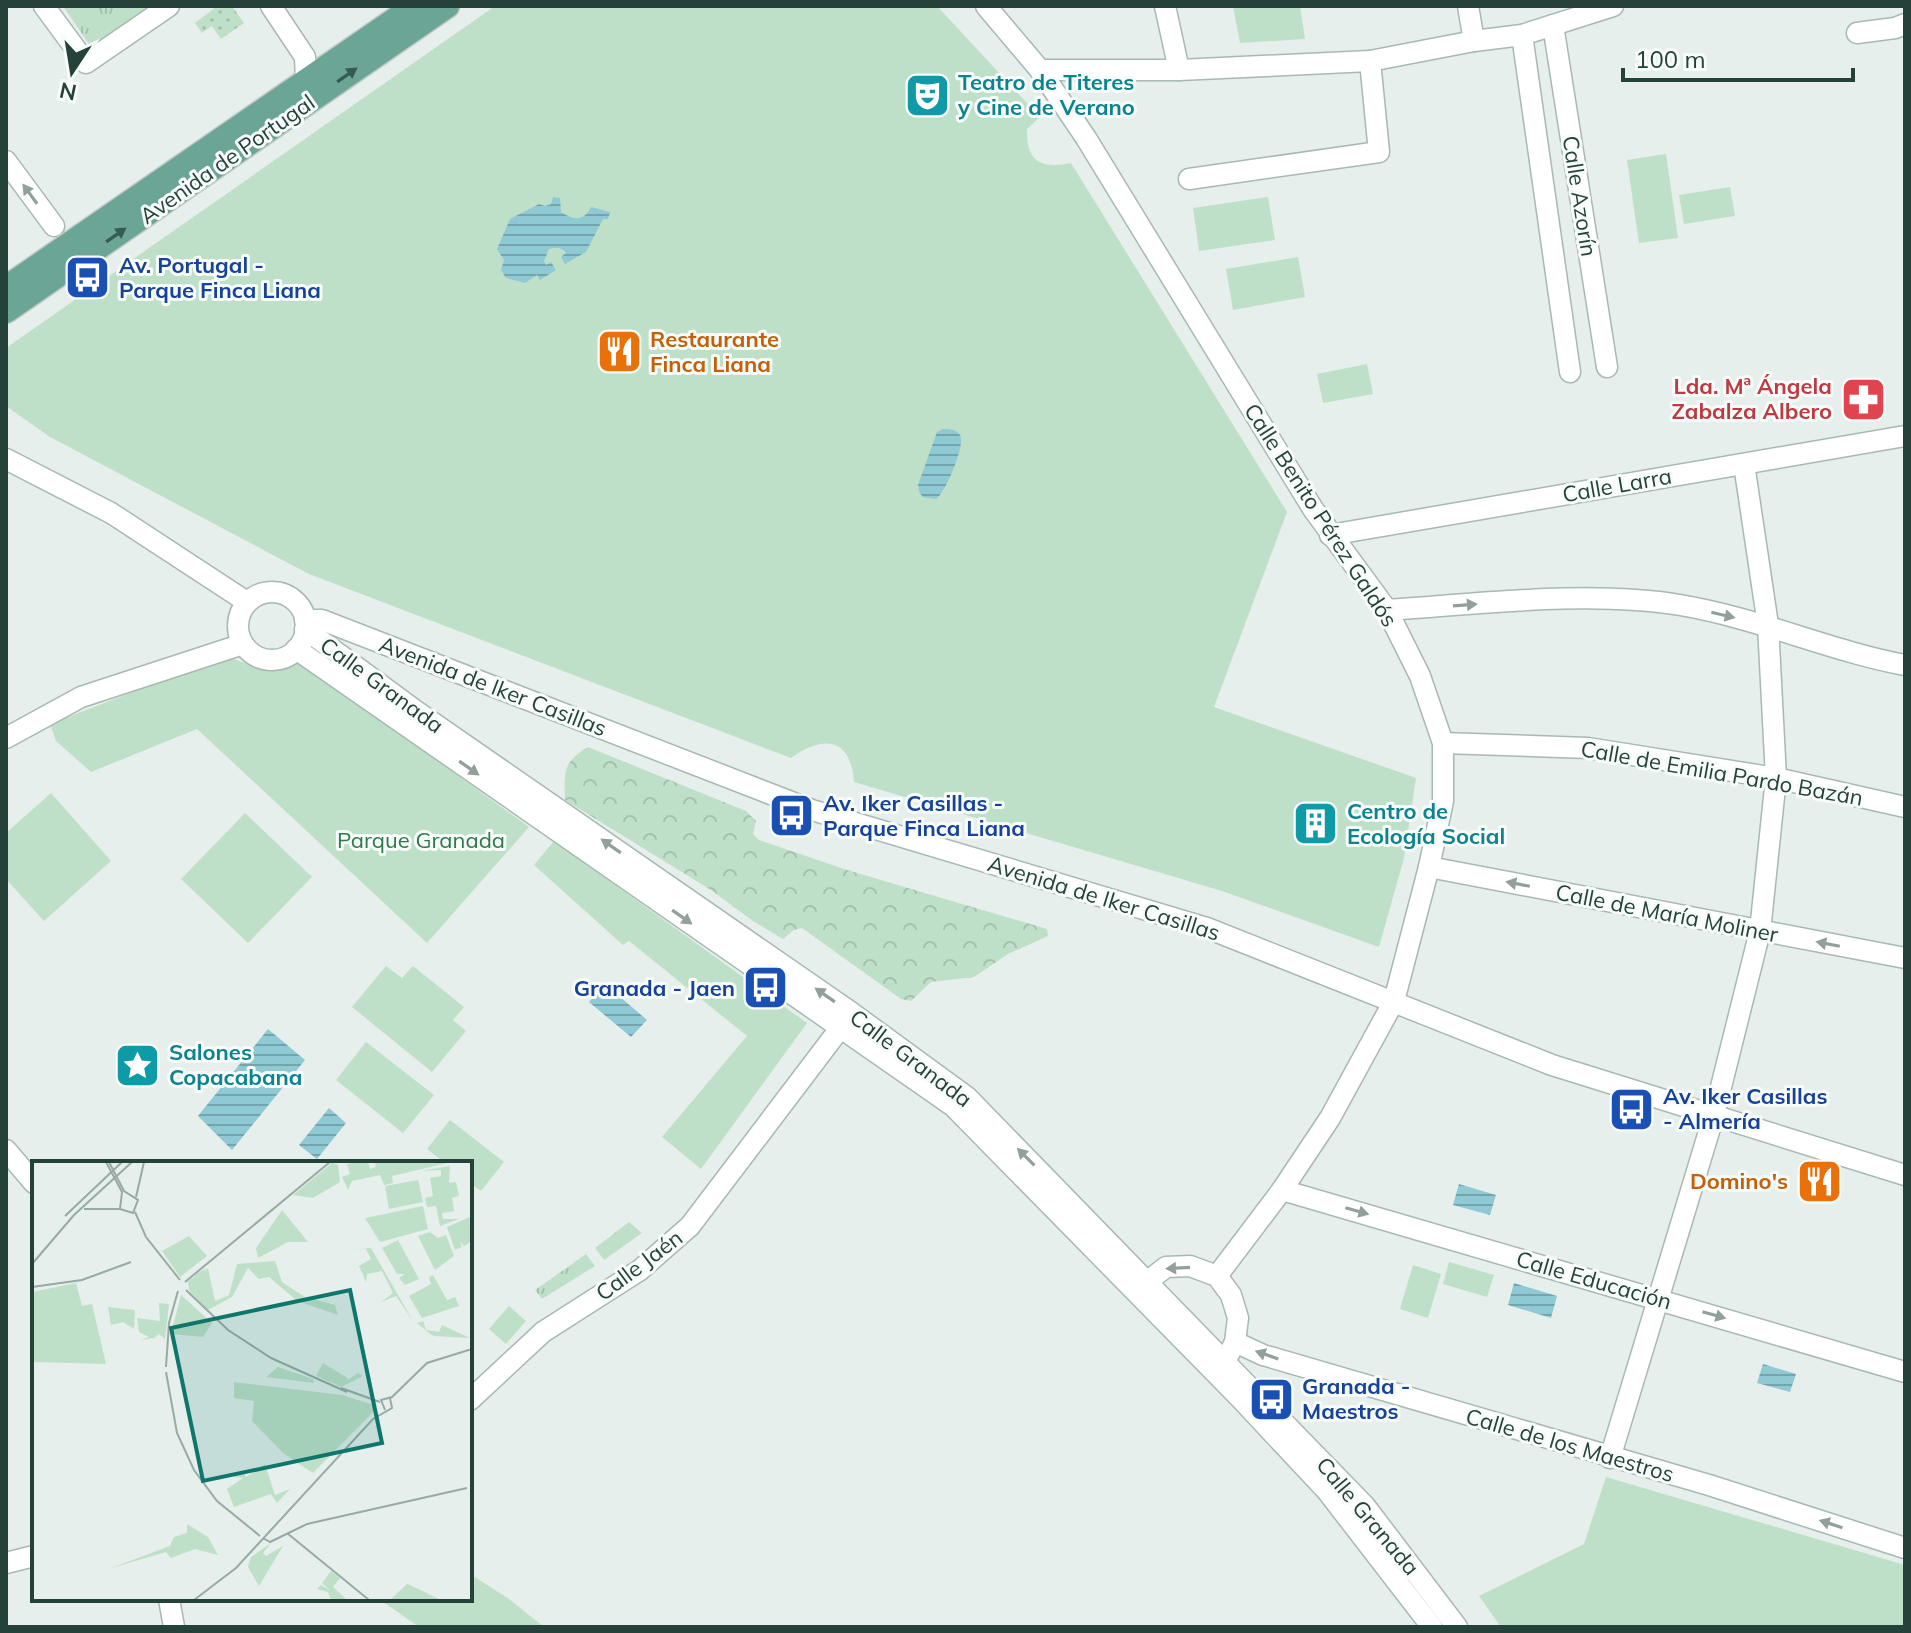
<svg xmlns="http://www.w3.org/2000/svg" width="1911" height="1633" viewBox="0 0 1911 1633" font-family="Mulish,sans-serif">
<defs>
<pattern id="grass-tufts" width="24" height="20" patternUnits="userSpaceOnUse" patternTransform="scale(2)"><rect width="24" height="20" fill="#bfe0c8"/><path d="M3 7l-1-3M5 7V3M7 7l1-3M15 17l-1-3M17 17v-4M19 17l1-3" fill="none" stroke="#a4c1ad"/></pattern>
<pattern id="forest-crowns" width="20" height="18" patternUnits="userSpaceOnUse" patternTransform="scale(2)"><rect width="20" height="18" fill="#bfe0c8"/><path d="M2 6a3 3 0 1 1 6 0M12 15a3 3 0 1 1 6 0" fill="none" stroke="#a4c1ad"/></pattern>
<pattern id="garden-dots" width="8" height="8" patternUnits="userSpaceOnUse" patternTransform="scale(2)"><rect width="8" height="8" fill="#bfe0c8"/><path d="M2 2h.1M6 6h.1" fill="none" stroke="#a4c1ad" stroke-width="1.8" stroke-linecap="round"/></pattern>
<pattern id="water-rules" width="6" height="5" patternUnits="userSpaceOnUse" patternTransform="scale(2)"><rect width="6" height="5" fill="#8ec9d4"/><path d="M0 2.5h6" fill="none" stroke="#74a5ad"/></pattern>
</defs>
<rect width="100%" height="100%" fill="#e6efeb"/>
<g fill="url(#grass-tufts)">
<polygon points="63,6 151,6 93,50"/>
<polygon points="629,1222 642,1233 604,1260 595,1248"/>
<polygon points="586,1254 595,1266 542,1299 535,1290"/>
</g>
<path fill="url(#forest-crowns)" d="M588 747 746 811 756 821 753 834 759 840 847 870 1047 929 1048 936 1008 954 974 977 931 982 911 1001 901 999 802 928 794 930 783 939 753 921 711 890 565 800C564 771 563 762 588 747Z"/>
<g fill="#bfe0c8">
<path d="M495 6H937L1040 117 1027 129C1026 162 1041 169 1071 163L1287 512 1214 707 1416 778 1404 858 1379 947 1222 891 854 782C851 737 823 735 791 758L309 574 50 437 6 406V348Z"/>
<polygon points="1233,6 1300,6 1305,39 1240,43"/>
<polygon points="1666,154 1678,238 1639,243 1627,160"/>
<polygon points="1730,187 1735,216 1684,224 1679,195"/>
<polygon points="1268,197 1275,240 1199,251 1193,208"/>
<polygon points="1298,257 1305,297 1233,310 1226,269"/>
<polygon points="1367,364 1373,394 1323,403 1317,374"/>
<path d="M226 656C252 666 275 677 301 662L529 827 427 943 197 729 91 772 56 741 50 724Z"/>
<polygon points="51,793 111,861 44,921 6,879 6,833"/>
<polygon points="245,813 312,877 248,943 181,879"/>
<polygon points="554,841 807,1023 701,1169 662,1137 747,1036 629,941 623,945 534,865"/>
<polygon points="386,966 402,978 413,966 464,1007 453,1020 466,1031 432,1072 352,1007"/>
<polygon points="366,1042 434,1095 403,1133 336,1080"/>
<polygon points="450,1120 504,1162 481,1191 470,1183 470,1163 445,1163 427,1149"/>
<polygon points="1449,1262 1494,1275 1487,1297 1443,1284"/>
<polygon points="1413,1265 1441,1274 1428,1318 1400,1309"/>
<polygon points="509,1306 526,1321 506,1344 489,1329"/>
<polygon points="1606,1477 1905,1565 1905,1627 1501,1627 1479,1596 1584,1544"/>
<polygon points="470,1574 509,1599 544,1627 419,1627 379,1599 470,1599"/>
</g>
<polygon fill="url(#garden-dots)" points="222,6 232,6 244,23 221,39 212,26 202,33 195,23 216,7 218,9"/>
<g fill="url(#water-rules)">
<path d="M553 197 560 198 561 212C573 220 584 222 591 207L610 212 608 219H603L586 252 565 264 561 257 566 253C562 247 556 247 549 249L544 261 546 265 551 262 556 270 540 280 537 275 525 283 506 278 501 270 504 260 497 249 510 219 539 204 545 206 551 204Z"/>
<path d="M943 429C949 429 956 429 960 435 966 445 945 493 936 499L923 497 919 492 918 485 937 432Z"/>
<polygon points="605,984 647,1020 631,1037 589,1002"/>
<polygon points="268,1029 305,1060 232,1150 198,1116"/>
<polygon points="329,1108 346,1123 317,1159 299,1145"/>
<polygon points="1459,1184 1496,1195 1490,1215 1453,1205"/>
<polygon points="1514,1283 1557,1296 1551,1318 1508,1305"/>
<polygon points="1763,1364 1796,1374 1790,1392 1757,1383"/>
</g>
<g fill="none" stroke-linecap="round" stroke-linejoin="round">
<defs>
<g id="minor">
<polyline points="44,6 86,63 169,6"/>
<polyline points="271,6 305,57 306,81"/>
<polyline points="986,6 1040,70 1086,138 1313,509 1387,610 1420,676 1443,743 1443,801 1429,867 1394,1001 1330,1118 1282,1190 1217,1276"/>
<polyline points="1165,6 1179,70"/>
<polyline points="1468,6 1474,41"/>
<polyline points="1553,25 1607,367"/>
<polyline points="1857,33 1895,28 1905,24"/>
<polyline points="1522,35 1570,372"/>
<polyline points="1040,70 1179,70 1370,61 1474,41 1522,35 1613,6"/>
<polyline points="6,161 54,226"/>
<polyline points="1189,179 1379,152 1370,61"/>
<polyline points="6,459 111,513 247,602"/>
<polyline points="1330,535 1905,436"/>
<circle cx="272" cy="626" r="34"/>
<path d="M1387 610C1480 604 1588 590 1680 605 1758 618 1830 651 1905 665"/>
<polyline points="305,620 322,620 812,810 1207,928 1552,1065 1905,1175"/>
<polyline points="305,629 416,711 852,1013 967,1097 1365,1506 1457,1627"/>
<polyline points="296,649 953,1106 1239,1397 1327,1491 1432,1627"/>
<polyline points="6,738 81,697 243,644"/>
<polyline points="1443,743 1588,748 1776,778 1905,807"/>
<polyline points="1429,867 1905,958"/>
<polyline points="6,1150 34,1183"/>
<polyline points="1282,1190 1905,1372"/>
<polyline points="1139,1288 1166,1267 1190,1266 1217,1276 1231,1295 1238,1318 1235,1342 1229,1354"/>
<polyline points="1235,1342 1263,1355 1709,1485 1905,1548"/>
<polyline points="470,1400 543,1332 640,1270 690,1226 841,1027"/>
<polyline points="1610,1458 1714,1115 1760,931 1776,778 1768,625 1744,464"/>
<polyline points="6,1563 34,1556"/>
<polyline points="169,1599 174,1627"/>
</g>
<g id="major">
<polyline points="6,288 415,6"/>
<polyline points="6,311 447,6"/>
</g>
</defs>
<use href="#minor" stroke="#a8b8b2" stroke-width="23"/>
<use href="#major" stroke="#c2cac8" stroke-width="27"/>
<use href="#minor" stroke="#fff" stroke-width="20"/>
<use href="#major" stroke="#6aa596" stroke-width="24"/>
</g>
<defs><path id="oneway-solid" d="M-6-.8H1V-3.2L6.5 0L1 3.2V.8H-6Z" transform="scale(2)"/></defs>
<g fill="#365b51">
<use href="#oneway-solid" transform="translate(347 75) rotate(-35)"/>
<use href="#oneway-solid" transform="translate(116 235) rotate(-35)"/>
</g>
<g fill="#92a09c">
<use href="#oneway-solid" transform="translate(30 194) rotate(-126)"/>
<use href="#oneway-solid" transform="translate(1465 605) rotate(-4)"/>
<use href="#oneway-solid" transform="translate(1723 615) rotate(13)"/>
<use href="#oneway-solid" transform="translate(469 768) rotate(35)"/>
<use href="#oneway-solid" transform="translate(611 846) rotate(-145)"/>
<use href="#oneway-solid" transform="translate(1518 884) rotate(-169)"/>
<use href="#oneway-solid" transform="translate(682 917) rotate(35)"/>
<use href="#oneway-solid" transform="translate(1828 944) rotate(-169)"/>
<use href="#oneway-solid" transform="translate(825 995) rotate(-145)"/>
<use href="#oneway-solid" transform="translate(1026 1157) rotate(-135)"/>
<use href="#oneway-solid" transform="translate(1357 1211) rotate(16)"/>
<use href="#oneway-solid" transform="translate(1178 1268) rotate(177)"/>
<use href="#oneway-solid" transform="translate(1714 1315) rotate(16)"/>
<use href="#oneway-solid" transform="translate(1267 1355) rotate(-161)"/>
<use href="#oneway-solid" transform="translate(1831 1524) rotate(-162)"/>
</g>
<defs>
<symbol id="theatre-square" viewBox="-11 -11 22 22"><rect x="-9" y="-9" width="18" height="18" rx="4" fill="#0f9aa8" stroke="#f7fbf9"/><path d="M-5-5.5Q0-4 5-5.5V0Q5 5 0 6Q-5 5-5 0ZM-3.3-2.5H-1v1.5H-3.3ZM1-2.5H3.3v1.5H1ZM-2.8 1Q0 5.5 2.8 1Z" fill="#fff"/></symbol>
<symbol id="bus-square" viewBox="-11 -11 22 22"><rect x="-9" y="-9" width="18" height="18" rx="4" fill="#1a4fb4" stroke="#f7fbf9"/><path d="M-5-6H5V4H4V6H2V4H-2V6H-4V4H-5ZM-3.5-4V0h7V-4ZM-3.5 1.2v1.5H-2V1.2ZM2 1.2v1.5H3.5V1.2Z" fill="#fff"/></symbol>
<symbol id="restaurant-square" viewBox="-11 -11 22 22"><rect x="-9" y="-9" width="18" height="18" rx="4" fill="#e8710a" stroke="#f7fbf9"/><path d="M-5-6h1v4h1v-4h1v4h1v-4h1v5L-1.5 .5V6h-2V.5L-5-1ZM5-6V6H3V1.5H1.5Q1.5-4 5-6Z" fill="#fff"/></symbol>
<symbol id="pharmacy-square" viewBox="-11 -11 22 22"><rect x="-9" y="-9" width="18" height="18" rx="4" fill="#e0444e" stroke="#f7fbf9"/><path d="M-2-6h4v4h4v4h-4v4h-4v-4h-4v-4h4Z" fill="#fff"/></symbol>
<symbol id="building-square" viewBox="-11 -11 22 22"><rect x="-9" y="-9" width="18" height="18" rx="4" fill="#0f9aa8" stroke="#f7fbf9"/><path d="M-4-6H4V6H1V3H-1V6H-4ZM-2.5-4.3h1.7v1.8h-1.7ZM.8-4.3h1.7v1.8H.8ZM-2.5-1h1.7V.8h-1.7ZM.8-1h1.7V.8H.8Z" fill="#fff"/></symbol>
<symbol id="sight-square" viewBox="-11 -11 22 22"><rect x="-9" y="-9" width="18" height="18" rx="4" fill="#0f9aa8" stroke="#f7fbf9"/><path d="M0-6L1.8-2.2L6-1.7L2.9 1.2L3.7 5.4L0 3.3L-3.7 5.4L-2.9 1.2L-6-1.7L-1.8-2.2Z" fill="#fff"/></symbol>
</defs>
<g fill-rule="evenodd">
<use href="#theatre-square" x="902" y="70" width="51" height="51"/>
<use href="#bus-square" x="62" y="252" width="51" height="51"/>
<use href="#restaurant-square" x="594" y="326" width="51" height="51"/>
<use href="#pharmacy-square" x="1838" y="374" width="51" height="51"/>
<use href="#bus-square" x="766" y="790" width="51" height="51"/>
<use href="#building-square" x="1290" y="798" width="51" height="51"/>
<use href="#bus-square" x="740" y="962" width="51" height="51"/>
<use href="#sight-square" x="112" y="1040" width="51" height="51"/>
<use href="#bus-square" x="1606" y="1084" width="51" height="51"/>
<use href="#restaurant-square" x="1794" y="1156" width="51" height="51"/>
<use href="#bus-square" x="1246" y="1374" width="51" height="51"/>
</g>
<g text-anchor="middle" stroke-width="6" stroke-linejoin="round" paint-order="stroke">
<g font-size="22" font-weight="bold" fill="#0d838f" stroke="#f7fbf9" text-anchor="start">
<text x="958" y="90">Teatro de Titeres<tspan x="958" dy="25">y Cine de Verano</tspan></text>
<text x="1347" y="819">Centro de<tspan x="1347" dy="25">Ecología Social</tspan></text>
<text x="169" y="1060">Salones<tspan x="169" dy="25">Copacabana</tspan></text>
</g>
<g font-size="22" fill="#24423a" stroke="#f7fbf9">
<text transform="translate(227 159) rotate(-35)" y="8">Avenida de Portugal</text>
<text transform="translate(1580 196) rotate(81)" y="8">Calle Azorín</text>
<text transform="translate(1617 485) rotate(-10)" y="8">Calle Larra</text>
<text transform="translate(1321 515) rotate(57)" y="8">Calle Benito Pérez Galdós</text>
<text transform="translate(382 685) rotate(36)" y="8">Calle Granada</text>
<text transform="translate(493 686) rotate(21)" y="8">Avenida de Iker Casillas</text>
<text transform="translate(1722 773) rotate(10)" y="8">Calle de Emilia Pardo Bazán</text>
<text transform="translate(1104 898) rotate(17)" y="8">Avenida de Iker Casillas</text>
<text transform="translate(1667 913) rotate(11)" y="8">Calle de María Moliner</text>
<text transform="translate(911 1058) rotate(37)" y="8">Calle Granada</text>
<text transform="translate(639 1265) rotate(-37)" y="8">Calle Jaén</text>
<text transform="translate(1594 1280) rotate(16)" y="8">Calle Educación</text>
<text transform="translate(1570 1445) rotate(16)" y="8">Calle de los Maestros</text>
<text transform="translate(1368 1516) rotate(50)" y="8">Calle Granada</text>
</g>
<g font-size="22" font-weight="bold" fill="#164399" stroke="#f7fbf9" text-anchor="start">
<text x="119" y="273">Av. Portugal -<tspan x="119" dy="25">Parque Finca Liana</tspan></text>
<text x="823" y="811">Av. Iker Casillas -<tspan x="823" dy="25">Parque Finca Liana</tspan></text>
<text x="735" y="996" text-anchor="end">Granada - Jaen</text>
<text x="1663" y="1104">Av. Iker Casillas<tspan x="1663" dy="25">- Almería</tspan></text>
<text x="1302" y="1394">Granada -<tspan x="1302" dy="25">Maestros</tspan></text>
</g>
<g font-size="22" font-weight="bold" fill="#c56008" stroke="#f7fbf9" text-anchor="start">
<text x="650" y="347">Restaurante<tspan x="650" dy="25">Finca Liana</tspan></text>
<text x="1788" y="1189" text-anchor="end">Domino's</text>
</g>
<g font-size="22" font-weight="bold" fill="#be3a42" stroke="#f7fbf9" text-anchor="end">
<text x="1832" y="394">Lda. Mª Ángela<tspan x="1832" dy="25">Zabalza Albero</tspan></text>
</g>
<g font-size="22" fill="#2d7a4b" stroke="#f7fbf9">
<text x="421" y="848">Parque Granada</text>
</g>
</g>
<g transform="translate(32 1161)">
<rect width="440" height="440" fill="#e6efeb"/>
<path d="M246 206 281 218 282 222 234 216ZM155 363 176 376 186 394 163 388 139 397 134 391 79 407 138 385 142 376 155 372Z" fill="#bfe0c8"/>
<path d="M328 1H336L338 8 344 6 343 1H420L360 15 361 22 352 24 348 14 320 20 316 29 310 16 318 13 315 3ZM300 2 306 4 308 21 281 37 261 34ZM418 5 417 22 424 21 427 35 420 37 422 50 410 52 411 58H427L408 65 404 45 395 46 393 37 401 35 398 17 409 15V9L388 10ZM386 19 391 41 357 48 353 25ZM391 45 396 68 348 81 333 57ZM250 49 276 81H256L226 97 224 87ZM438 56 440 80 432 85 428 80 430 86 423 89 415 66ZM398 71 406 77 414 74 422 95 403 109 386 75ZM157 75 175 95 148 116 130 90ZM366 79 387 118 373 124 367 117 373 113H365L350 87ZM339 87 358 120 381 160 364 135 349 141 361 132 350 110 335 113 334 121 327 105 339 98 334 88 321 89ZM243 100 250 121 273 136 303 144 306 154 265 140 237 116 227 118 216 107 200 136 176 149 157 129 156 120 176 107 183 140 197 134 205 103ZM401 114 415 139 423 136 427 145 390 157 377 135 399 123 397 116ZM44 122 50 145 60 143 74 203 0 201V131ZM149 134 180 162 171 176 139 173ZM127 142 137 143 133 178 127 173 122 177 109 179 117 176 107 171 105 157 128 160ZM76 146 103 149 102 168 91 161 79 164ZM391 160 394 169 407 171 410 164 438 177 402 175 397 172 385 162ZM291 202 317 218 326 212 331 215 309 226 284 215ZM202 221 310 234 342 244 343 249 281 312 251 292 220 260 222 240 202 237ZM233 303 243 334 258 328 245 342 239 333 202 346 195 328 211 317 201 316 211 311 214 316ZM239 382 231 392 234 395 251 385 227 425 216 406 219 396ZM299 410 308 417 301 426 315 439H299L296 431 285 428 289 424 298 429 290 422ZM375 423H376L409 439H358Z" fill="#bfe0c8"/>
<path d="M174 107 169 113 176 109 181 136 176 149 158 131 173 129 163 114Z" fill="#bfe0c8"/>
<path fill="none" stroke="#98aaa4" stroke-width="2" d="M74 1 90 31 88 48 101 52 106 39 92 30 77 1M104 36 112 1M52 48H88M103 51 114 76 148 119M33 55 90 1M0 103 42 54 100 1M153 121 298 1M0 126 50 119 99 101M154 129 196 169 239 197 315 231M134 206 137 162 146 130M134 211 145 272 162 309 185 340 228 375M309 227 348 241M353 249 349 239 360 236 395 202 440 188M255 372 337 439M231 377 238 381 275 363 435 327M162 439 204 407 341 258 360 247 358 237"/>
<path fill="#0f766e" fill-opacity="0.15" stroke="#0f766e" stroke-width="4" d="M318 129 350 282 171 320 139 167Z"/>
<rect width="440" height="440" fill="none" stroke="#24423a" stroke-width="4"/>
</g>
<rect width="1911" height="1633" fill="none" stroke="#24423a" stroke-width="16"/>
<g transform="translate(72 72) rotate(192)" stroke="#f7fbf9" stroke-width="6" paint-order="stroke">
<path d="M0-6L14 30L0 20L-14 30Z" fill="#24423a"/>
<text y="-12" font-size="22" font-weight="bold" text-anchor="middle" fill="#24423a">N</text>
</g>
<path d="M1623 68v12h230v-12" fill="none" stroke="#24423a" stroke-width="4"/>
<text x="1635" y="68" font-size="24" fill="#24423a" stroke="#f7fbf9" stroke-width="6" paint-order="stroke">100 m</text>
</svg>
